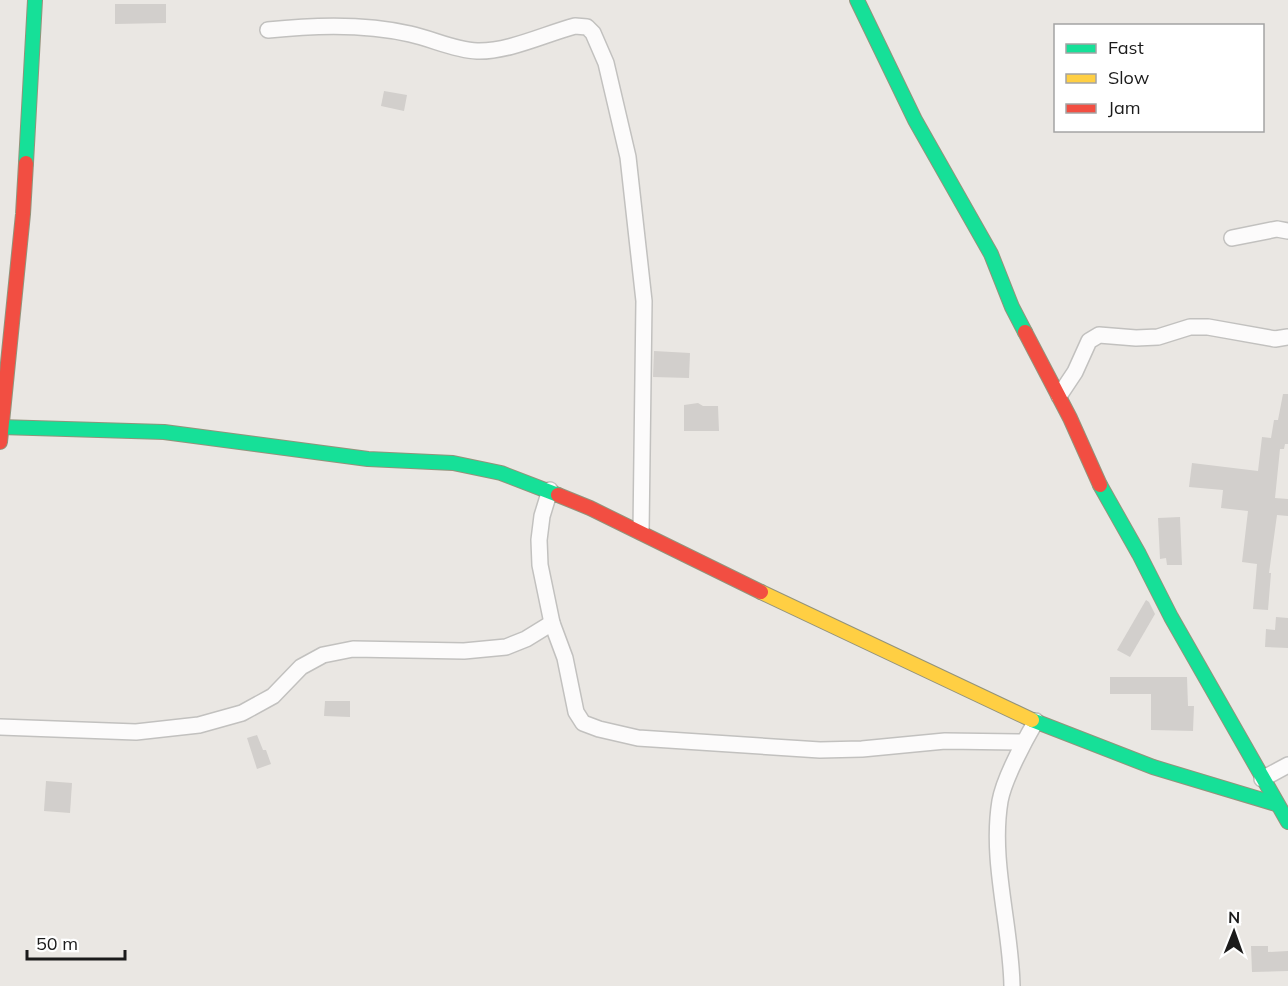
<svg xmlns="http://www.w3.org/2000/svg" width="1288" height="986" viewBox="0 0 1288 986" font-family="Mulish,sans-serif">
<rect width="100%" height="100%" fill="#eae7e3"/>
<g fill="#d2cfcc">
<polygon points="115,4 166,4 166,23 115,24"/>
<polygon points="384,91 407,95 404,111 381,106"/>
<polygon points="654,351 690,353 689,378 653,377"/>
<polygon points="1283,394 1288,394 1288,444 1285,444 1284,449 1280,449 1275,498 1288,499 1288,516 1277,515 1269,573 1271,573 1268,610 1253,609 1257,564 1242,562 1248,511 1221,508 1223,490 1189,487 1192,463 1258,471 1262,437 1271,438 1274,420 1278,420"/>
<polygon points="698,403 703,406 718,406 719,431 684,431 684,405"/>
<polygon points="1180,517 1182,565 1167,565 1166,558 1160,559 1158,518"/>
<polygon points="1146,600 1149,602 1155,614 1130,657 1117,650"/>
<polygon points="1276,617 1288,618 1288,648 1265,647 1266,629 1275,630"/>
<polygon points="1110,677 1187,677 1188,706 1194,706 1193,731 1151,730 1151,694 1110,694"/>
<polygon points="325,701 350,701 350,717 324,716"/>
<polygon points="257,735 263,750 266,750 271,764 257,769 247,738"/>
<polygon points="46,781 72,783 70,813 44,811"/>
<polygon points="1251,946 1268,946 1268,952 1288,951 1288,971 1252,972"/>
</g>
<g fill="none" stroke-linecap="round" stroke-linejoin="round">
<defs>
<g id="street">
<path d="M268 30C314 25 364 23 410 34 433 39 454 50 477 51 508 52 545 34 575 26L587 27 593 33 606 63 628 157 644 301 641 532"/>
<polyline points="1232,238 1277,229 1288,231"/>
<polyline points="1059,396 1075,372 1089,341 1099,335 1136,338 1158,337 1190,327 1208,327 1275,339 1288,337"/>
<polyline points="550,490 542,516 539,540 540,565 552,623 565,658 576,712 583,723 599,729 638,738 820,750 862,749 945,741 1024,742"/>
<polyline points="0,727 136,732 199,725 242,713 273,696 301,667 323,655 353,649 464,651 506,647 526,639 552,623"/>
<polyline points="1262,779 1288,765"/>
<path d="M1012 986C1011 926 990 861 1000 801 1004 779 1025 740 1036 721"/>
</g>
<g id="fast">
<polyline points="857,0 915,120 991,254 1012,307 1025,332"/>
<polyline points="26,163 35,0"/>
<polyline points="0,427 164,432 368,459 453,463 501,473 558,495"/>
<polyline points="1100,485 1139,554 1171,617 1288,822"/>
<polyline points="1032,720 1153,767 1276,804"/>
</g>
<polyline id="slow" points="761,592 1032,720"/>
<g id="jam">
<polyline points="1025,332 1070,418 1100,485"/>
<polyline points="0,442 23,214 26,163"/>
<polyline points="558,495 590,508 761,592"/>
</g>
</defs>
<use href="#street" stroke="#c2c1bf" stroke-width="18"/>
<use href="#fast" stroke="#93937b" stroke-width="16"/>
<use href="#slow" stroke="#93937b" stroke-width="16"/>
<use href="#jam" stroke="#93937b" stroke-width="16"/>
<use href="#street" stroke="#fcfbfb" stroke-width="15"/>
<use href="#fast" stroke="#16e098" stroke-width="14"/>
<use href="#slow" stroke="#ffcf43" stroke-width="14"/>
<use href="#jam" stroke="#f24e42" stroke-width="14"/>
</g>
<rect x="1054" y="24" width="210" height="108" fill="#ffffff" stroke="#a4a4a4" stroke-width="1.5"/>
<rect x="1066" y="44" width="30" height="9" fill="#16e098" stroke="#a4a4a4" stroke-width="1.5"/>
<text x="1108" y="54" font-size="18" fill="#1b1b1b">Fast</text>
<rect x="1066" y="74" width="30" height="9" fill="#ffcf43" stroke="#a4a4a4" stroke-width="1.5"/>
<text x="1108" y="84" font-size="18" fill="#1b1b1b">Slow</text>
<rect x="1066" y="104" width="30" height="9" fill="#f24e42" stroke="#a4a4a4" stroke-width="1.5"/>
<text x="1108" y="114" font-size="18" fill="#1b1b1b">Jam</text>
<g transform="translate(1234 932) rotate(1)" stroke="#ffffff" stroke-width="4.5" paint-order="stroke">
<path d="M0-4.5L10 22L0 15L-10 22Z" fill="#1b1b1b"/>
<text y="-9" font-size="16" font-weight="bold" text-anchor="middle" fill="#1b1b1b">N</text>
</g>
<path d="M27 950v9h98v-9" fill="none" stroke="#1b1b1b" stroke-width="3"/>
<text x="36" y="950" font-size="18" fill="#1b1b1b" stroke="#ffffff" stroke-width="4.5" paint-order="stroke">50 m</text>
</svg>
